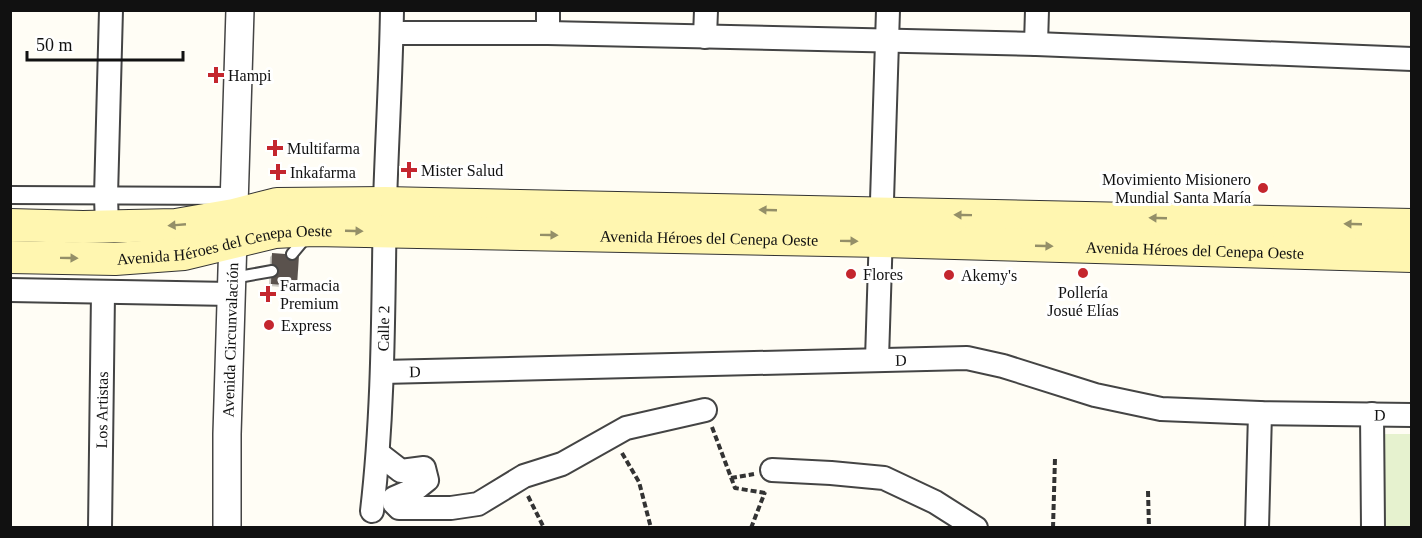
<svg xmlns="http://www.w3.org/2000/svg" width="1422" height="538" viewBox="0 0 1422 538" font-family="Georgia,serif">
<rect width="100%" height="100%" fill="#fffdf5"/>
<polygon fill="#e6f2cf" points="1383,434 1411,434 1411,527 1382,528"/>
<polygon fill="#0003" points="273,254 295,285 292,288 269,286 270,257"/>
<polygon fill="#5a524d" points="272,253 299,255 297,286 271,284"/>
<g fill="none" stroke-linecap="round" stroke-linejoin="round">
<defs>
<g id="service">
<polyline points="292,254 307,236"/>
<polyline points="233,278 272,271"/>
</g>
<polyline id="pedestrian" points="10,195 235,196"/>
<g id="minor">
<polyline points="392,33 548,33 1036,44 1412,59"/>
<polyline points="548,33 548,10"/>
<polyline points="705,37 706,10"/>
<polyline points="1036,44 1037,10"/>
<polyline points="107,227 106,196 111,10"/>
<polyline points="10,290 231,294"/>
<polyline points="877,359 888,10"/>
<path id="s1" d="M382 372 967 358 1003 366 1095 395 1161 409 1260 413 1412 415"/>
<polyline points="1372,414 1373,528"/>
<polyline points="379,454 401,471 424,468 427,480 417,488 394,498 394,503 399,508 451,508 478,504 524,476 562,464 626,428 705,410"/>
<polyline points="772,470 831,473 884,478 935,502 976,528"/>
<path id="s2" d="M372 511C384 408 383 305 385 202 387 138 391 74 392 10"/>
<path id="s3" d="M100 528 103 293"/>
<polyline points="1257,528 1260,413"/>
</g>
<g id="tertiary">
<path id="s4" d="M227 528V434L240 10"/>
</g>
<g id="secondary">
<polyline points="10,225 83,227 176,225 234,215 277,204 385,203 1412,225"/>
<path id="s5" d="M10 257 115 259 184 254 275 232 313 230 882 241 1412 256"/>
</g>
</defs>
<use href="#service" stroke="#444" stroke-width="14"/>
<use href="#pedestrian" stroke="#444" stroke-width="20"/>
<use href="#minor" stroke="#444" stroke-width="26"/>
<use href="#tertiary" stroke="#444" stroke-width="30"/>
<use href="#secondary" stroke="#333" stroke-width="34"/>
<g stroke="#333" stroke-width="4" stroke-dasharray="6 3" stroke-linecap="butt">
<polyline points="712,427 735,488 765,493"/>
<polyline points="622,453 639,482 651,528"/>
<polyline points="731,478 754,474"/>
<polyline points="1148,491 1149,528"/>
<polyline points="528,496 544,528"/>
<polyline points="751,528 765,492"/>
<polyline points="1053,528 1055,458"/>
</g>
<use href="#service" stroke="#fff" stroke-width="10"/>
<use href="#pedestrian" stroke="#fff" stroke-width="16"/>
<use href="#minor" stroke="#fff" stroke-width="22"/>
<use href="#tertiary" stroke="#fff" stroke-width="27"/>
<use href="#secondary" stroke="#fff6b0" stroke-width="32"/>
</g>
<defs><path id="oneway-solid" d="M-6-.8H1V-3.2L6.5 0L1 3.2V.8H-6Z" transform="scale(1.5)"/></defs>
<g fill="#948f68">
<use href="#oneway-solid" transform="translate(768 210) rotate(-178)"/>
<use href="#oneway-solid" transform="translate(963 215) rotate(-179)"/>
<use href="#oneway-solid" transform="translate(1158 218) rotate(-178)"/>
<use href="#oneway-solid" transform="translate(1353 224) rotate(-178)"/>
<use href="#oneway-solid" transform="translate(177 225) rotate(175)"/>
<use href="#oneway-solid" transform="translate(354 231) rotate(2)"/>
<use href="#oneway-solid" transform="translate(549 235) rotate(1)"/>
<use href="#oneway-solid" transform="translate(849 241) rotate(1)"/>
<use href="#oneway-solid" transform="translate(1044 246) rotate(2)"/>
<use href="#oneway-solid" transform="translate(69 258) rotate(1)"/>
</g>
<g fill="#c4262e" stroke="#fff" stroke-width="2">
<path d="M213 66h6v6h6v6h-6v6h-6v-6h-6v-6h6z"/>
<path d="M272 139h6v6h6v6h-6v6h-6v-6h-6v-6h6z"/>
<path d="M406 161h6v6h6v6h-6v6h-6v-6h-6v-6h6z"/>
<path d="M275 163h6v6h6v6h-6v6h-6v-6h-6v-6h6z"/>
<circle cx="1263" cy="188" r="6"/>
<circle cx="1083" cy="273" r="6"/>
<circle cx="851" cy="274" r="6"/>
<circle cx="949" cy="275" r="6"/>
<path d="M265 285h6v6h6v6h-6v6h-6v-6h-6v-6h6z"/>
<circle cx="269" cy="325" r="6"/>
</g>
<g text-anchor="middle" stroke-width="6" stroke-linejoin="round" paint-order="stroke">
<g font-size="16" fill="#111" stroke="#fff" text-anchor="start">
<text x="228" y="81">Hampi</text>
<text x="287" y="154">Multifarma</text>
<text x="421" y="176">Mister Salud</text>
<text x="290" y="178">Inkafarma</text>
<text x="1251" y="185" text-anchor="end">Movimiento Misionero<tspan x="1251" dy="18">Mundial Santa María</tspan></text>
<text x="863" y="280">Flores</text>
<text x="961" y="281">Akemy's</text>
<text x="280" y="291">Farmacia<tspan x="280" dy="18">Premium</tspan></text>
<text x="1083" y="298" text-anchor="middle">Pollería<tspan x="1083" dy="18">Josué Elías</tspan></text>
<text x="281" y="331">Express</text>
</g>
<g font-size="16" fill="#111" stroke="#fff">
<text dy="6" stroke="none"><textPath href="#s5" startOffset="702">Avenida Héroes del Cenepa Oeste</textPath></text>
<text dy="6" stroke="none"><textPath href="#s5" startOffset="216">Avenida Héroes del Cenepa Oeste</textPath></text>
<text dy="6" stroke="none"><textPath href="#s5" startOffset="1188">Avenida Héroes del Cenepa Oeste</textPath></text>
<text dy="6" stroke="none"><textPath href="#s2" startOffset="183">Calle 2</textPath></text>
<text dy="6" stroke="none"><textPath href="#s4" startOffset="188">Avenida Circunvalación</textPath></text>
<text dy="6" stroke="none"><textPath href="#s1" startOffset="519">D</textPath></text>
<text dy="6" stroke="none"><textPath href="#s1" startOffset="33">D</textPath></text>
<text dy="6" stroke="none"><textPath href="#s3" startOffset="118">Los Artistas</textPath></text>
<text dy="6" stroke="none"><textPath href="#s1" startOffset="1005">D</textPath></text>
</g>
</g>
<rect width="1422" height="538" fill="none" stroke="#111111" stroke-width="24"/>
<path d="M27 51v9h156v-9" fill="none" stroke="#111111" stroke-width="3"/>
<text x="36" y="51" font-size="18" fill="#111111" stroke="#ffffff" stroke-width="4.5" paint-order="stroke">50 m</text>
</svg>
